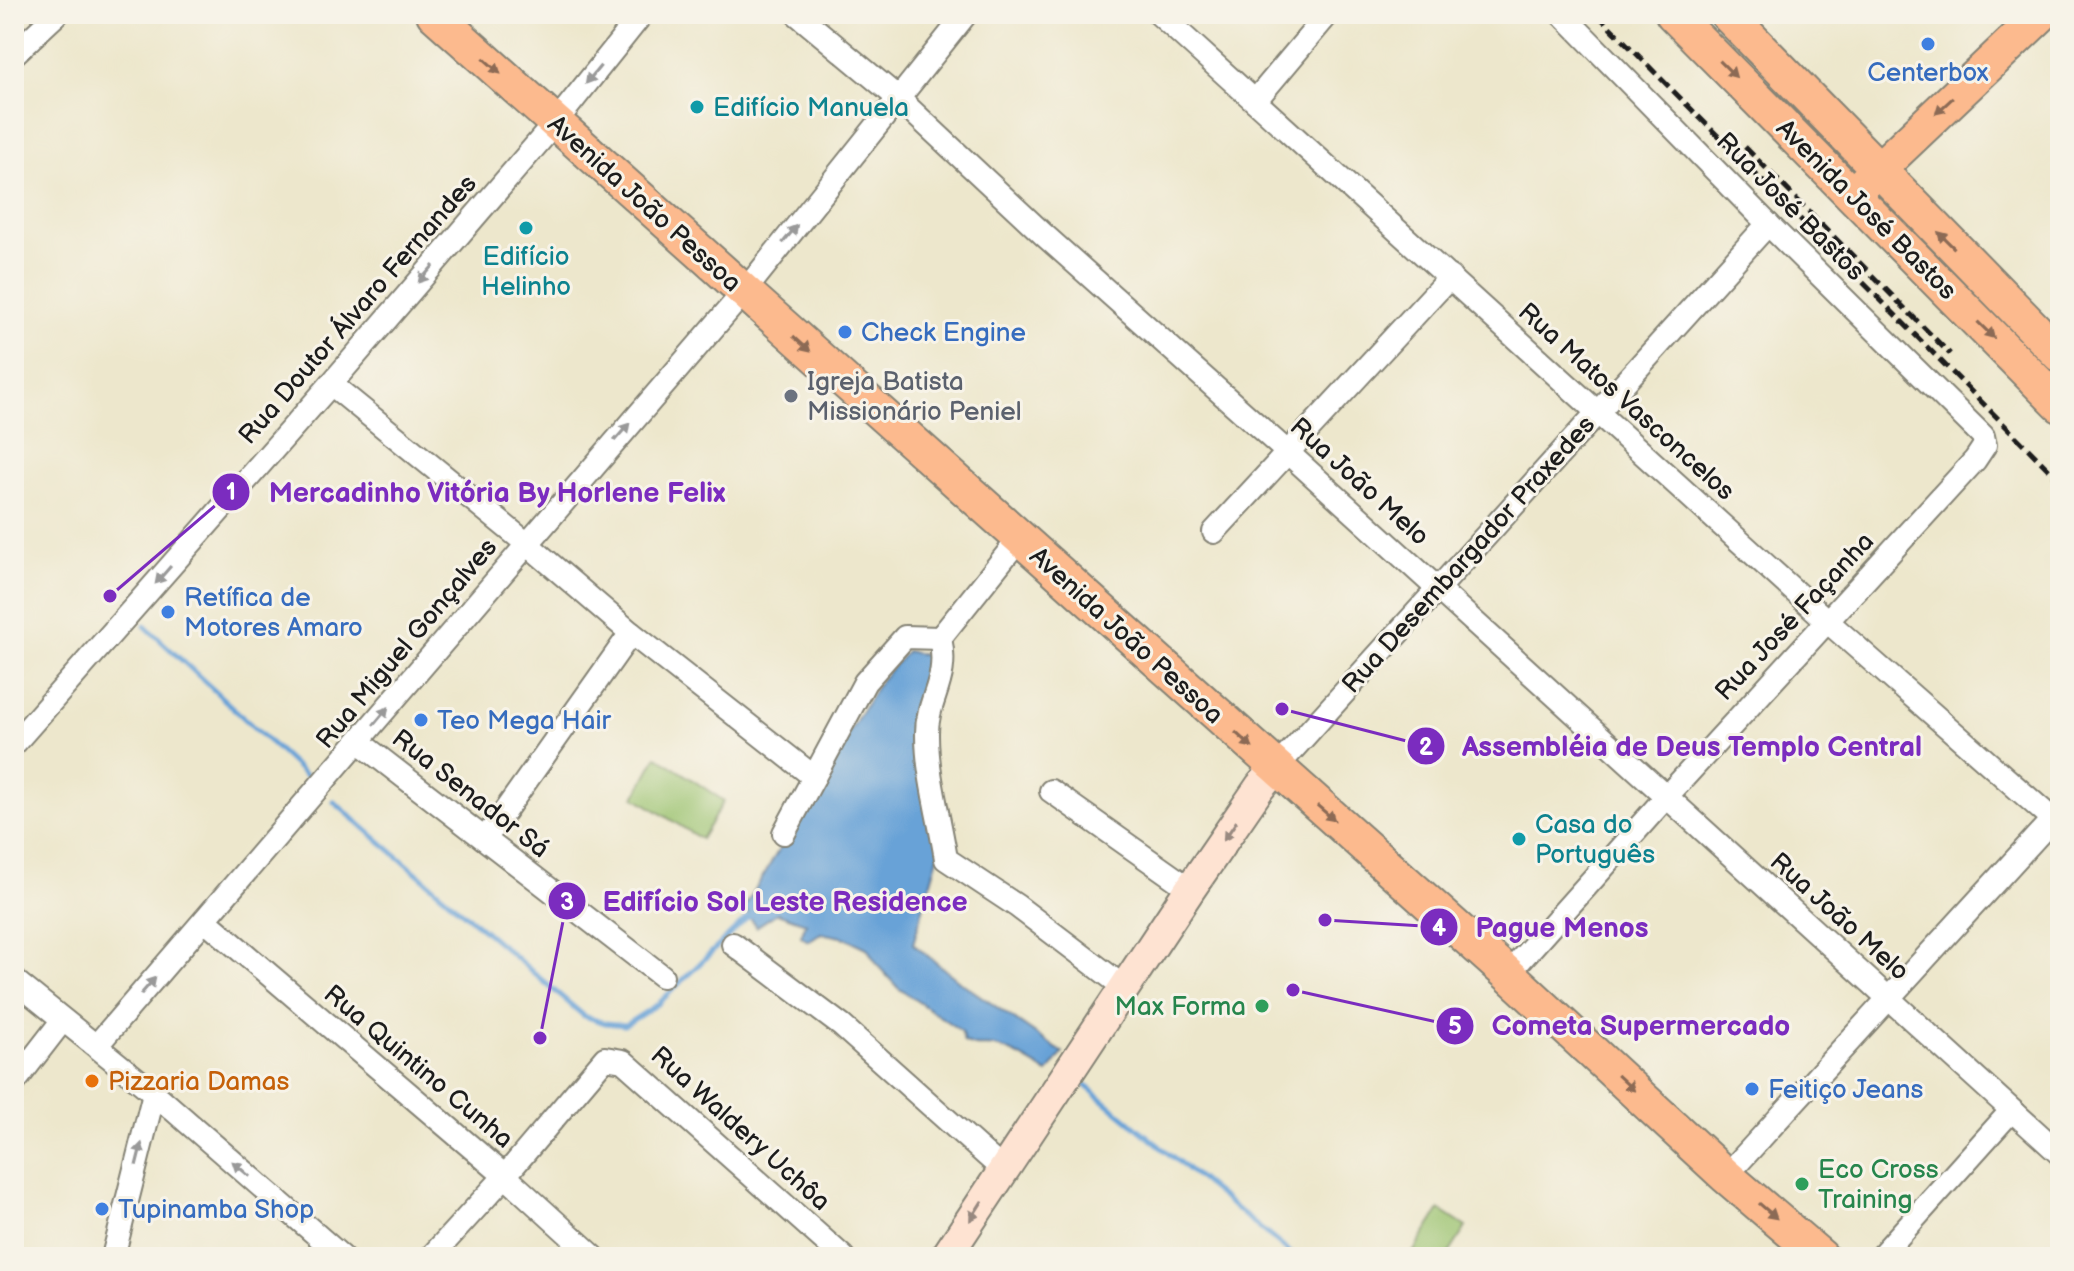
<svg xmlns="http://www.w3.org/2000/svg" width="2074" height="1271" viewBox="0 0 2074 1271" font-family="'Balsamiq Sans',sans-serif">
<rect width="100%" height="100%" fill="#f7f3e8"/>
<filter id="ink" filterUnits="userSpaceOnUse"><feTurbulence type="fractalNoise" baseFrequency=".0125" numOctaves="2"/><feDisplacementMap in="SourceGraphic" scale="16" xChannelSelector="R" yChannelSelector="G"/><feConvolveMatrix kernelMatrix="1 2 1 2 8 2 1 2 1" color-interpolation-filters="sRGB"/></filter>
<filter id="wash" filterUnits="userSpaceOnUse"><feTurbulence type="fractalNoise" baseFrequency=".006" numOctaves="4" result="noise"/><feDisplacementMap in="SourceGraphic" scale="32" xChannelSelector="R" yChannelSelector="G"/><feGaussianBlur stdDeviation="1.8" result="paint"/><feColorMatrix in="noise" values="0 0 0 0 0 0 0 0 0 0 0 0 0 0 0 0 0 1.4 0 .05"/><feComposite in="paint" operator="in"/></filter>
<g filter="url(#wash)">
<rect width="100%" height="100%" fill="#ede7cc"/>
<g fill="#9bc36f" stroke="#5c7046" stroke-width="2">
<polygon points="657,756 724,801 701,839 635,797"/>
<polygon points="1440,1210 1466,1227 1447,1257 1418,1257 1412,1254"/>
</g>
<path fill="#67a2d7" stroke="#425f7a" stroke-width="2" d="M907 651 925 655 928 675 915 715 940 850 913 944 959 981 1063 1053 1048 1073C1032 1064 1014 1051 995 1047 981 1044 980 1050 964 1042L961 1031 898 988 879 967 867 948 846 938 821 933 808 941 801 936 806 923 777 913 756 927 744 908 880 681Z"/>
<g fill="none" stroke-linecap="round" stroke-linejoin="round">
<g stroke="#67a2d7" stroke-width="5">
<polyline points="145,626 306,776"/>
<polyline points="334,802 584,1016 605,1023 625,1025 658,1004 747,918 755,914"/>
<polyline points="1075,1077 1295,1257"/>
</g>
</g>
</g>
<g filter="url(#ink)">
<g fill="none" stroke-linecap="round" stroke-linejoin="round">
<defs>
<g id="street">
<polyline points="797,14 898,98 1043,234 1286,451 2060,1154"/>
<polyline points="1159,14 1835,628 2060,826"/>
<polyline points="14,54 57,14"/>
<polyline points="1255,101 1328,14"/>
<polyline points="331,384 526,543 631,633 814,777"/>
<polyline points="1214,532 1450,277"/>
<path d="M940 638C950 681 926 699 927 735 927 775 940 820 946 859L1017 906 1125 988"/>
<polyline points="359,742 662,976"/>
<polyline points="14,744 331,384 555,123 642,14"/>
<polyline points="1276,768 1768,224"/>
<polyline points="1051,791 1190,889"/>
<polyline points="784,833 865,682 905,637 940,638 1019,539"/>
<polyline points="485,839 631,633"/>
<polyline points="205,920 505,1176 594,1257"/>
<polyline points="733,944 842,1026 1002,1169"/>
<polyline points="1508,974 1667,796 1975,460 1985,445 1983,436 1768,224 1562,14"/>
<polyline points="14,980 154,1093 342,1257"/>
<polyline points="97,1045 744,292 966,14"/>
<polyline points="14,1083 62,1021"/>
<polyline points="1726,1176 2060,811"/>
<polyline points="113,1257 154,1093"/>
<polyline points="431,1257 505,1176 605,1058 623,1061 843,1257"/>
<polyline points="1880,1257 2011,1111"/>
</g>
<polyline id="secondary" points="946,1257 1190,889 1260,787 1276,768"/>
<g id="primary">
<polyline points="434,14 1508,974 1726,1176 1821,1257"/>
<polyline points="1673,14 2060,405"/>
<polyline points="1727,14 2060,355"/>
<polyline points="1861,186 2042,14"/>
</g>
</defs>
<use href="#street" stroke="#848274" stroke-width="26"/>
<use href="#secondary" stroke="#848274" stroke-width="34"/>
<use href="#primary" stroke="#848274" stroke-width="38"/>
<use href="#street" stroke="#fff" stroke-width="22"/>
<use href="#secondary" stroke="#fee3d2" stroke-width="30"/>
<use href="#primary" stroke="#fcba8e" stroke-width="34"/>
<g stroke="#1c1c1c" stroke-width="5" stroke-dasharray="12 6" stroke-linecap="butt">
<polyline points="1597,14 2060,481"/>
<polyline points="1745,147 1950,354"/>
</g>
</g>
<defs><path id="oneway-solid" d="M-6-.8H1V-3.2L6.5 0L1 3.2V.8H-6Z" transform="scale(2)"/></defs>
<g fill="#8c6b55">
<use href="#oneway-solid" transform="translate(492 66) rotate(42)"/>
<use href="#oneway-solid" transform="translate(1728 69) rotate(45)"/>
<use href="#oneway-solid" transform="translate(1944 106) rotate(137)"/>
<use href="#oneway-solid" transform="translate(1946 240) rotate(-135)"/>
<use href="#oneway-solid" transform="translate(1986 330) rotate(45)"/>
<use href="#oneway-solid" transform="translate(802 344) rotate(42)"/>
<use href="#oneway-solid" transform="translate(1244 740) rotate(42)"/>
<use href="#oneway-solid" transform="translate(1326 813) rotate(41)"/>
<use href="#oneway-solid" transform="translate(1626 1083) rotate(43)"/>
<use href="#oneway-solid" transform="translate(1768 1211) rotate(41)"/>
</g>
<g fill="#999">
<use href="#oneway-solid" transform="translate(593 75) rotate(129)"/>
<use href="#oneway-solid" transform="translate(790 234) rotate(-51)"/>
<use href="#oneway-solid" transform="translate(426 274) rotate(131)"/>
<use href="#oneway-solid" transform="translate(622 432) rotate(-49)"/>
<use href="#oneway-solid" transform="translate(163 575) rotate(131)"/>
<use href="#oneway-solid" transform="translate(381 716) rotate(-50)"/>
<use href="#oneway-solid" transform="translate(148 986) rotate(-49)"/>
<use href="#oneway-solid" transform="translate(139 1154) rotate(-76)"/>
<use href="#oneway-solid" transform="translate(241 1169) rotate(-139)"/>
</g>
<g fill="#988980">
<use href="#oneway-solid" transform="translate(1230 831) rotate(124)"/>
<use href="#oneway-solid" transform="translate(976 1211) rotate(122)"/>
</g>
</g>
<g fill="#3f7fe0" stroke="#f7f3e8" stroke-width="3">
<circle cx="1928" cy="44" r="8"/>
<circle cx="845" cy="332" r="8"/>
<circle cx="168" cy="612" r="8"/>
<circle cx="421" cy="720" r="8"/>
<circle cx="1752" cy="1089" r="8"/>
<circle cx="102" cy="1209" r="8"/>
</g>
<g fill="#0f9aa8" stroke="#f7f3e8" stroke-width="3">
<circle cx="697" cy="107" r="8"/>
<circle cx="526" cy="228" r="8"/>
<circle cx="1519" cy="839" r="8"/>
</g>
<circle fill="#6b7280" stroke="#f7f3e8" stroke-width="3" cx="791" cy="396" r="8"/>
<g fill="#2e9e5b" stroke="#f7f3e8" stroke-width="3">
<circle cx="1262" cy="1006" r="8"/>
<circle cx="1802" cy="1184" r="8"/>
</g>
<circle fill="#e8710a" stroke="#f7f3e8" stroke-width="3" cx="92" cy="1081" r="8"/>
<g text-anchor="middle" stroke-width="6" stroke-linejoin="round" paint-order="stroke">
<g font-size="26" fill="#366cbe" stroke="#f7f3e8" text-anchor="start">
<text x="1928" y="81" text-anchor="middle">Centerbox</text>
<text x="861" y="341">Check Engine</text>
<text x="184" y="606">Retífica de<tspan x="184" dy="30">Motores Amaro</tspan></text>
<text x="437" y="729">Teo Mega Hair</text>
<text x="1768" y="1098">Feitiço Jeans</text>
<text x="118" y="1218">Tupinamba Shop</text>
</g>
<g font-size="26" fill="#0d838f" stroke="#f7f3e8" text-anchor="start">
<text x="713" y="116">Edifício Manuela</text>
<text x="526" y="265" text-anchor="middle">Edifício<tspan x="526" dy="30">Helinho</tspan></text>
<text x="1535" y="833">Casa do<tspan x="1535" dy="30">Português</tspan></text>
</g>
<g font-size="26" fill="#1c1c1c" stroke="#f7f3e8">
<text transform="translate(645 203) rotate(42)" y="9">Avenida João Pessoa</text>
<text transform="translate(1791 206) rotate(45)" y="9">Rua José Bastos</text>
<text transform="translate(1867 209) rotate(45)" y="9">Avenida José Bastos</text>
<text transform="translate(357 309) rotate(-49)" y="9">Rua Doutor Álvaro Fernandes</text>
<text transform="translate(1627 401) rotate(42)" y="9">Rua Matos Vasconcelos</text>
<text transform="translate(1360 481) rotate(42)" y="9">Rua João Melo</text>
<text transform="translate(1468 554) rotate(-48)" y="9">Rua Desembargador Praxedes</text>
<text transform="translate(1794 616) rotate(-47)" y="9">Rua José Façanha</text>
<text transform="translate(1127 635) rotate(42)" y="9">Avenida João Pessoa</text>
<text transform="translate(406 643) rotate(-50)" y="9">Rua Miguel Gonçalves</text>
<text transform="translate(471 793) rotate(38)" y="9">Rua Senador Sá</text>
<text transform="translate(1840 916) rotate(42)" y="9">Rua João Melo</text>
<text transform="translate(419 1066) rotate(40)" y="9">Rua Quintino Cunha</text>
<text transform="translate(741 1128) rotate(42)" y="9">Rua Waldery Uchôa</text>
</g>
<g font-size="26" fill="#5b616d" stroke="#f7f3e8" text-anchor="start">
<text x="807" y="390">Igreja Batista<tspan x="807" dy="30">Missionário Peniel</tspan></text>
</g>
<g font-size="26" fill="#27864d" stroke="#f7f3e8" text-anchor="end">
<text x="1246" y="1015">Max Forma</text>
<text x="1818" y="1178" text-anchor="start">Eco Cross<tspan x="1818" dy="30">Training</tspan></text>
</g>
<g font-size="26" fill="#c56008" stroke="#f7f3e8" text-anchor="start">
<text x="108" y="1090">Pizzaria Damas</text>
</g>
</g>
<path fill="none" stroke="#7b2cbf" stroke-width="3" d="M110 596L231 492M1282 709L1426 746M540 1038L567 901M1325 920L1439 927M1293 990L1455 1026"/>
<g fill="#7b2cbf" stroke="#f7f3e8" stroke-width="3">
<circle cx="110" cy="596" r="8"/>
<circle cx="1282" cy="709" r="8"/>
<circle cx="540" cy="1038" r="8"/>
<circle cx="1325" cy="920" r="8"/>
<circle cx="1293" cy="990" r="8"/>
<circle cx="231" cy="492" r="20"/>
<circle cx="1426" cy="746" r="20"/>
<circle cx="567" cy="901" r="20"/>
<circle cx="1439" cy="927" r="20"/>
<circle cx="1455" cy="1026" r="20"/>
</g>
<g font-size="24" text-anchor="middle" font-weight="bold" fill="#fff">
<text x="231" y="500">1</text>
<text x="1426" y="755">2</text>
<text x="567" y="910">3</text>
<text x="1439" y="936">4</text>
<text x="1455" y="1034">5</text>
</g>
<g font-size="28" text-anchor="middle" font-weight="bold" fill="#7b2cbf" stroke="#f7f3e8" stroke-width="6" stroke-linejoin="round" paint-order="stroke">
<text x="497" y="502">Mercadinho Vitória By Horlene Felix</text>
<text x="1692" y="756">Assembléia de Deus Templo Central</text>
<text x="785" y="911">Edifício Sol Leste Residence</text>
<text x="1562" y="937">Pague Menos</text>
<text x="1641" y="1035">Cometa Supermercado</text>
</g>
<rect width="2074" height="1271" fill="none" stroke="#f7f3e8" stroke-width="48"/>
</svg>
